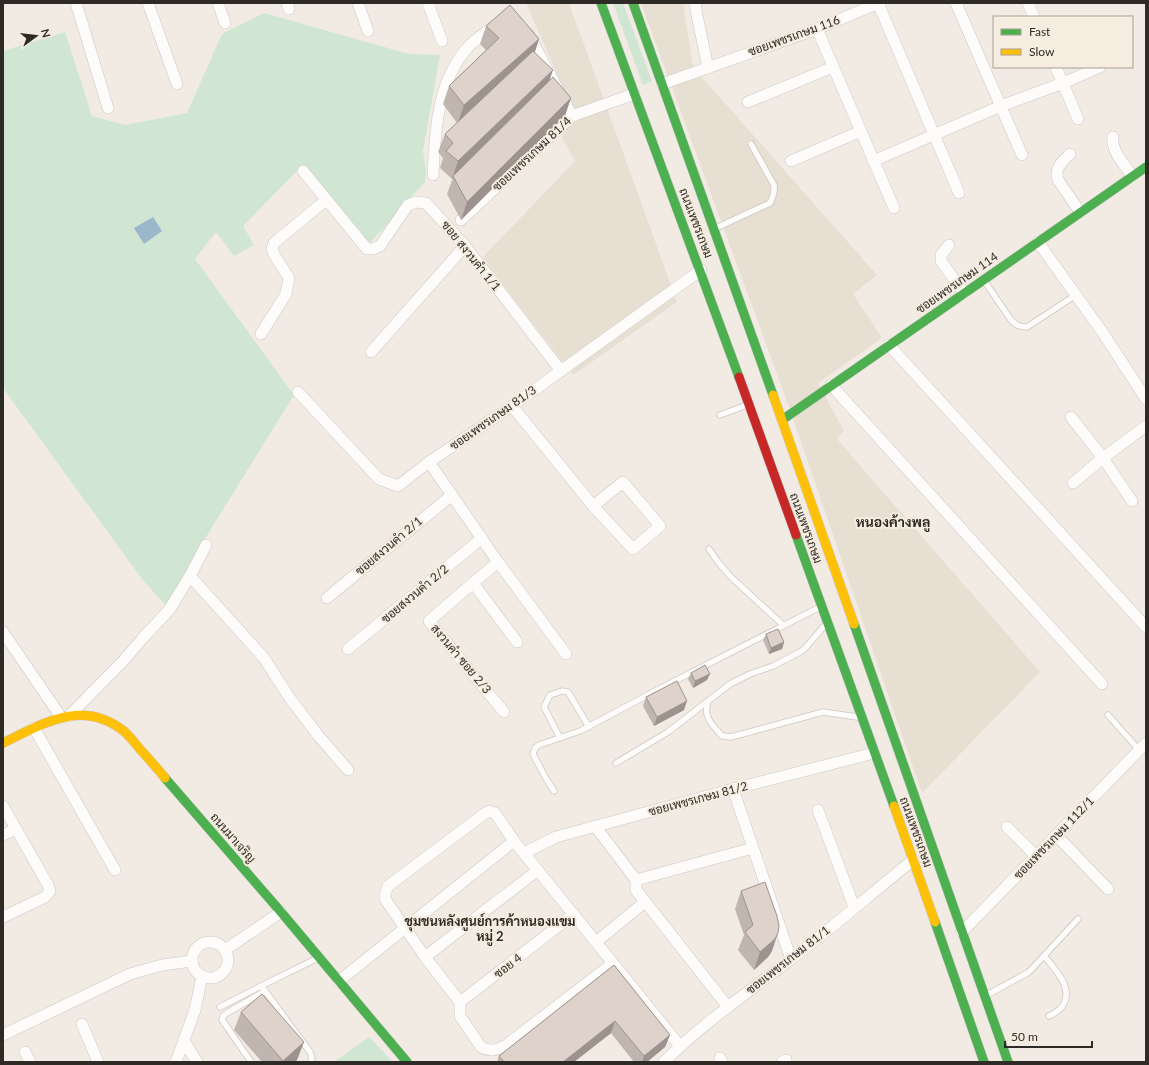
<svg xmlns="http://www.w3.org/2000/svg" width="1149" height="1065" viewBox="0 0 1149 1065" font-family="Lato,Sarabun,sans-serif">
<rect width="100%" height="100%" fill="#f1ebe4"/>
<g fill="#e7dfd1">
<polygon points="526,3 569,3 677,302 573,375 482,258 575,161 562,138 572,108"/>
<polygon points="641,3 683,3 693,67 877,275 853,294 882,338 818,383 844,431 837,439 1040,672 922,793 788,404"/>
</g>
<g fill="#d0e6d2">
<polygon points="613,3 623,3 652,81 643,85"/>
<polygon points="264,13 409,54 440,55 423,151 426,172 425,182 370,243 297,171 243,226 254,245 234,256 216,232 195,259 294,395 206,537 166,606 142,579 3,388 3,216 4,215 3,214 3,51 65,32 92,116 125,125 187,113 222,34"/>
<polygon points="369,1037 393,1062 334,1062"/>
</g>
<polygon fill="#9ab7cc" points="153,217 162,231 144,244 134,228"/>
<g fill="none" stroke-linecap="round" stroke-linejoin="round">
<defs>
<g id="lane">
<path d="M716 228 770 203C773 197 775 192 774 185L751 144"/>
<path d="M985 282 1011 320C1016 325 1019 327 1027 327L1076 295"/>
<polyline points="720,415 747,405"/>
<polyline points="709,549 718,562 730,576 783,625"/>
<path d="M708 701C703 718 712 724 722 736L731 737 823 712 857 717"/>
<polyline points="1108,715 1139,750"/>
<polyline points="560,738 544,707 550,695 562,691 568,692 589,727"/>
<polyline points="616,763 668,732 730,684 750,674 773,666 802,651 807,646 825,625"/>
<polyline points="554,791 544,775 533,754 535,748 539,745 580,731 661,688 820,607"/>
<path d="M1044 956C1055 969 1077 991 1060 1009 1057 1012 1053 1014 1049 1016"/>
<polyline points="263,988 310,1052 312,1058 311,1062"/>
<polyline points="987,995 1029,972 1078,919"/>
<polyline points="220,1007 261,986 318,958"/>
<polyline points="251,1062 225,1024 222,1020 223,1016 227,1013 265,991"/>
</g>
<g id="street">
<polyline points="76,3 108,108"/>
<polyline points="148,3 177,84"/>
<polyline points="218,3 225,23"/>
<polyline points="287,3 289,9"/>
<polyline points="358,3 368,31"/>
<polyline points="428,3 442,41"/>
<polyline points="695,3 697,15 708,68"/>
<polyline points="878,3 959,193"/>
<polyline points="956,3 1022,155"/>
<polyline points="1028,3 1034,17"/>
<polyline points="817,29 894,208"/>
<polyline points="529,35 572,116"/>
<polyline points="1056,67 1078,119"/>
<polyline points="662,84 817,29 879,3"/>
<polyline points="748,102 833,67"/>
<path d="M1113 137C1111 151 1125 165 1132 176"/>
<path d="M1070 154C1062 162 1054 168 1058 180L1080 212"/>
<polyline points="791,161 861,131"/>
<polyline points="873,161 1001,106 1063,83 1100,67"/>
<polyline points="303,171 367,249 373,249 380,246 408,205 416,202 426,203 465,246 561,371"/>
<path d="M433 175C435 131 437 82 468 47 475 39 486 33 494 26"/>
<polyline points="461,220 572,116 634,94"/>
<polyline points="1038,242 1103,333 1146,399"/>
<polyline points="949,245 941,255 941,261 964,293"/>
<polyline points="261,334 286,294 289,278 275,256 272,249 274,243 326,200"/>
<polyline points="889,345 1146,627"/>
<polyline points="371,352 465,246"/>
<polyline points="831,385 1102,684"/>
<polyline points="298,392 379,479 398,486 429,462 512,406 701,270"/>
<polyline points="512,406 593,506 633,549 660,526 623,482 593,506"/>
<polyline points="1071,417 1103,458 1132,501"/>
<polyline points="429,462 498,562 566,654"/>
<polyline points="1073,483 1103,458 1146,426"/>
<polyline points="498,562 473,583 429,621 504,712"/>
<polyline points="190,576 206,545"/>
<polyline points="473,583 517,642"/>
<polyline points="327,598 452,495"/>
<polyline points="3,632 61,717"/>
<polyline points="348,649 482,538"/>
<polyline points="69,716 124,660 142,639 169,610 190,576 264,658 289,697 317,734 348,770"/>
<polyline points="34,728 115,870"/>
<polyline points="733,789 791,959"/>
<polyline points="3,806 48,885 50,891 45,897 3,917"/>
<polyline points="818,810 854,907"/>
<polyline points="595,826 636,880 636,890 728,1007"/>
<polyline points="1007,827 1036,856"/>
<polyline points="3,835 16,829"/>
<polyline points="1056,835 1108,889"/>
<polyline points="524,853 556,837 733,789 874,753"/>
<polyline points="636,880 753,848"/>
<polyline points="962,932 1146,743"/>
<polyline points="596,942 645,902"/>
<circle cx="210" cy="960" r="18"/>
<polyline points="225,950 281,912"/>
<polyline points="425,957 538,870"/>
<path d="M613 963 505 1046C496 1050 490 1052 481 1047L460 1016V1002L425 957 385 899V894L388 886 484 814 489 811 495 813 514 841 680 1046"/>
<polyline points="339,981 514,841"/>
<polyline points="460,1002 574,914"/>
<polyline points="82,1024 98,1062"/>
<polyline points="3,1035 130,974 162,965 192,961"/>
<polyline points="184,1041 197,1062"/>
<polyline points="25,1052 30,1062"/>
<polyline points="720,1058 722,1062"/>
<polyline points="176,1062 195,1010 202,976"/>
<path d="M664 1062C702 1024 747 993 790 960 832 928 872 893 913 860"/>
<polyline points="782,1062 786,1060"/>
</g>
<g id="fast">
<path d="M601 3C646 128 694 252 739 377"/>
<polyline points="633,3 773,395"/>
<polyline points="782,420 1146,167"/>
<polyline points="796,535 894,806"/>
<polyline points="854,624 1008,1062"/>
<polyline points="165,778 281,912 407,1062"/>
<polyline points="935,922 984,1062"/>
</g>
<g id="slow">
<polyline points="773,395 854,624"/>
<path d="M3 743C44 723 83 698 125 732 130 737 135 743 139 748 148 758 157 768 165 778"/>
<polyline points="894,806 935,922"/>
</g>
<polyline id="jam" points="739,377 796,535"/>
</defs>
<use href="#lane" stroke="#cbc7c2" stroke-width="7"/>
<use href="#street" stroke="#cbc7c2" stroke-width="12"/>
<use href="#fast" stroke="#cbc7c2" stroke-width="10"/>
<use href="#slow" stroke="#cbc7c2" stroke-width="10"/>
<use href="#jam" stroke="#cbc7c2" stroke-width="10"/>
<use href="#lane" stroke="#fdfcfb" stroke-width="5.5"/>
<use href="#street" stroke="#fdfcfb" stroke-width="11"/>
<use href="#fast" stroke="#4caf50" stroke-width="9"/>
<use href="#slow" stroke="#ffc107" stroke-width="9"/>
<use href="#jam" stroke="#c62828" stroke-width="9"/>
</g>
<g fill="#c0b5af">
<polygon points="486,26 539,39 535,52 550,80 565,116 461,220 447,194 453,178 452,179 440,168 443,158 438,152 445,134 457,123 443,104 449,86 486,50 480,44"/>
<polygon points="766,634 784,642 782,649 769,654 763,640"/>
<polygon points="691,673 707,680 693,688 688,679"/>
<polygon points="646,697 684,710 654,726 643,706"/>
<polygon points="741,891 772,951 768,957 754,970 738,950 744,935 735,909"/>
<polygon points="614,965 670,1035 665,1047 647,1062 634,1062 611,1033 574,1062 497,1062 499,1056"/>
<polygon points="241,1012 297,1060 295,1062 262,1062 234,1030"/>
</g>
<g fill="#9c938e">
<polygon points="539,39 533,57 458,123 464,105"/>
<polygon points="553,70 547,88 452,179 458,161"/>
<polygon points="571,98 565,116 461,220 467,202"/>
<polygon points="784,642 782,649 769,654 771,648"/>
<polygon points="710,674 707,680 693,688 695,681"/>
<polygon points="687,701 684,710 654,726 657,717"/>
<polygon points="778,933 772,951 768,957 754,970 760,952"/>
<polygon points="615,1021 611,1033 574,1062 563,1062"/>
<polygon points="670,1035 665,1047 647,1062 642,1062 644,1056"/>
<polygon points="304,1042 297,1060 295,1062 282,1062 283,1061"/>
</g>
<g fill="#dfd2cb" stroke="#9c938e">
<polygon points="510,5 539,39 464,105 449,86 499,38 486,26"/>
<polygon points="533,51 553,70 458,161 446,151 453,143 445,134"/>
<polygon points="553,77 571,98 467,202 453,176"/>
<polygon points="778,629 784,642 771,648 766,634"/>
<polygon points="705,665 710,674 695,681 691,673"/>
<polygon points="677,681 687,701 657,717 646,697"/>
<polygon points="765,882 777,916 779,926 778,933 775,939 760,952 745,932 753,925 741,891"/>
<polygon points="614,965 670,1035 644,1056 615,1021 563,1062 504,1062 499,1056"/>
<polygon points="262,994 304,1042 283,1061 241,1012"/>
</g>
<g text-anchor="middle" stroke-width="4" stroke-linejoin="round" paint-order="stroke">
<g font-size="12" fill="#2e2b26" stroke="#f6ecdf">
<text transform="translate(794 36) rotate(-20)" y="4">ซอยเพชรเกษม 116</text>
<text transform="translate(532 154) rotate(-43)" y="4">ซอยเพชรเกษม 81/4</text>
<text transform="translate(696 223) rotate(69)" y="4">ถนนเพชรเกษม</text>
<text transform="translate(471 256) rotate(51)" y="4">ซอย สงวนคำ 1/1</text>
<text transform="translate(957 283) rotate(-35)" y="4">ซอยเพชรเกษม 114</text>
<text transform="translate(493 418) rotate(-35)" y="4">ซอยเพชรเกษม 81/3</text>
<text transform="translate(806 528) rotate(70)" y="4">ถนนเพชรเกษม</text>
<text transform="translate(389 546) rotate(-40)" y="4">ซอยสงวนคำ 2/1</text>
<text transform="translate(415 594) rotate(-40)" y="4">ซอยสงวนคำ 2/2</text>
<text transform="translate(461 659) rotate(50)" y="4">สงวนคำ ซอย 2/3</text>
<text transform="translate(698 799) rotate(-15)" y="4">ซอยเพชรเกษม 81/2</text>
<text transform="translate(916 832) rotate(70)" y="4">ถนนเพชรเกษม</text>
<text transform="translate(233 838) rotate(49)" y="4">ถนนมาเจริญ</text>
<text transform="translate(1054 838) rotate(-46)" y="4">ซอยเพชรเกษม 112/1</text>
<text transform="translate(788 960) rotate(-38)" y="4">ซอยเพชรเกษม 81/1</text>
<text transform="translate(508 966) rotate(-38)" y="4">ซอย 4</text>
</g>
<g font-size="13" font-weight="bold" fill="#2e2b26" stroke="#f6ecdf">
<text x="490" y="926">ชุมชนหลังศูนย์การค้าหนองแขม<tspan x="490" dy="15">หมู่ 2</tspan></text>
</g>
<g font-size="14" font-weight="bold" fill="#2e2b26" stroke="#f6ecdf">
<text x="893" y="527">หนองค้างพลู</text>
</g>
</g>
<rect width="1149" height="1065" fill="none" stroke="#2e2b26" stroke-width="8"/>
<rect x="993" y="16" width="140" height="52" fill="#f6ecdf" stroke="#a69f95"/>
<rect x="1001" y="29" width="20" height="6" fill="#4caf50" stroke="#a69f95"/>
<text x="1029" y="36" font-size="12" fill="#2e2b26">Fast</text>
<rect x="1001" y="49" width="20" height="6" fill="#ffc107" stroke="#a69f95"/>
<text x="1029" y="56" font-size="12" fill="#2e2b26">Slow</text>
<g transform="translate(36 36) rotate(75)" stroke="#f6ecdf" stroke-width="3" paint-order="stroke">
<path d="M0-3L7 15L0 10L-7 15Z" fill="#2e2b26"/>
<text y="-6" font-size="11" font-weight="bold" text-anchor="middle" fill="#2e2b26">N</text>
</g>
<path d="M1005 1041v6h87v-6" fill="none" stroke="#2e2b26" stroke-width="2"/>
<text x="1011" y="1041" font-size="12" fill="#2e2b26" stroke="#f6ecdf" stroke-width="3" paint-order="stroke">50 m</text>
</svg>
